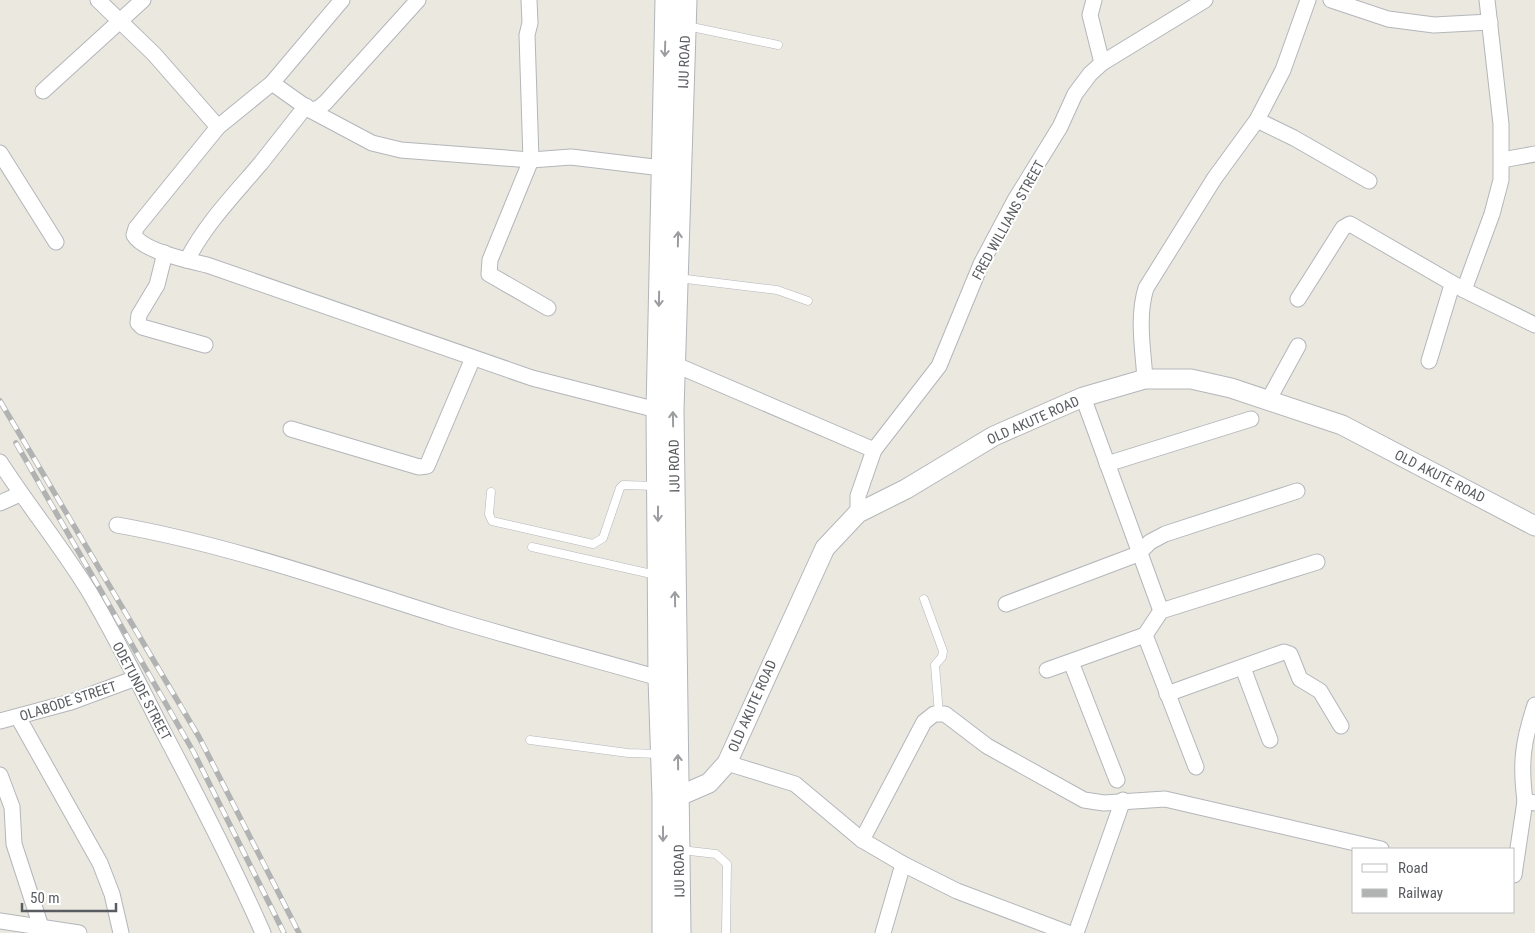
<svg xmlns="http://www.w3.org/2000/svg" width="1535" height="933" viewBox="0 0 1535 933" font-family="'Roboto Condensed',sans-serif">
<rect width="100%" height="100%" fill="#ebe8e0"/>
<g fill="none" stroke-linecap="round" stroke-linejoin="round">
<defs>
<g id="service">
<polyline points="687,26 778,45"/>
<polyline points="678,278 777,290 808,301"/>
<polyline points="491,492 489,514 492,521 593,544 603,538 620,488 623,485 657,486"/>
<polyline points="532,547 656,575"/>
<polyline points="924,599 943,651 942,657 935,665 939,714"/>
<polyline points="530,740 628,753 660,754"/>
<polyline points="681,850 716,854 727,864 726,933"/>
</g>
<g id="minor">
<polyline points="98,0 154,54 218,127"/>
<path d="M342 0 272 83 218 127 136 228 134 235C143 251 189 261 207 265L532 378 657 410"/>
<polyline points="529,0 530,23 527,35 531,160 490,260 489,274 548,308"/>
<polyline points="1094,0 1090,15 1102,63"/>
<polyline points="1331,0 1388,19 1434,25 1490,22"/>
<polyline points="1487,0 1501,124 1501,180 1492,214 1464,290 1535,325"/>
<polyline points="272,83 310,110 372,143 401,150 531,160 571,157 662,168"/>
<polyline points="43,91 143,0"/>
<polyline points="310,110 319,108 326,102 418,0"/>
<polyline points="1257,120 1294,138 1369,181"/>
<polyline points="0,153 56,242"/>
<polyline points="1502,160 1535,154"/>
<polyline points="165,253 157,285 139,315 138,323 142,327 205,345"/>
<path d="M187 260C206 223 234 195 261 163 276 144 291 125 306 106"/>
<polyline points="1298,299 1343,228 1350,224 1464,290"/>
<polyline points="1429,361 1452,285"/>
<polyline points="676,365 874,450"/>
<path d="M1145 379C1143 349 1137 317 1146 288L1214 179 1257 120 1283 70 1308 0"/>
<polyline points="1083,397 1161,611"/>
<polyline points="1269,399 1298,346"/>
<polyline points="291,429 419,467 427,466 473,358"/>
<path d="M0 462C29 507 62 547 90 593 117 639 140 686 164 733 199 799 233 865 263 933"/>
<polyline points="1107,464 1251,419"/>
<polyline points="0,503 20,494"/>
<polyline points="858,513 858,496 874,450 939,366 981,264 1015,200 1060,127 1075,94 1090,74 1102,63 1205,0"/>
<path d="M117 525C230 545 339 584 448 618 518 639 589 658 659 678"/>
<polyline points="1006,604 1138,554 1150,542 1165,534 1297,491"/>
<polyline points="1071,662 1117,780"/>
<polyline points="1243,668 1270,740"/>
<polyline points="1047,670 1145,635"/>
<polyline points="1167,694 1284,652 1290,654 1300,679 1320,691 1341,726"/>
<polyline points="18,717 100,863 112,894 121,933"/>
<polyline points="0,721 71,702 136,678"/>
<polyline points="727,763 795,784 862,840 903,864 957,891 1068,933"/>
<polyline points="1196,767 1145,635 1161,611 1317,562"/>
<polyline points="0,775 12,807 14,844 43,933"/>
<path d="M1525 801C1520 763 1523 741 1535 705"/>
<polyline points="862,840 924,722 934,714 945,714 987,746 1084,800 1104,803 1165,799 1381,849"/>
<polyline points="1514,875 1525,801 1535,803"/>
<polyline points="0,921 79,933"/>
<polyline points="883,933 903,864"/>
<polyline points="1076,933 1123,800"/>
</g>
<polyline id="tertiary" points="679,796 709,783 727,763 825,548 858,513 906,489 994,436 1083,397 1145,379 1191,379 1231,388 1342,425 1535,526"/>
<g id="secondary">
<polyline points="663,933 663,797 659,678 657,410 666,0"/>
<polyline points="680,933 673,410 686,0"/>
</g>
</defs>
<use href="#service" stroke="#b3b6ba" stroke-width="9"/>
<use href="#minor" stroke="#b3b6ba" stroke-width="17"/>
<use href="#tertiary" stroke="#b3b6ba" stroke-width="21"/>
<use href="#secondary" stroke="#b2b5ba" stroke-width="23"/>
<use href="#service" stroke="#fff" stroke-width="8"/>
<use href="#minor" stroke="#fff" stroke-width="15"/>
<use href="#tertiary" stroke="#fff" stroke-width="19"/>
<use href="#secondary" stroke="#fff" stroke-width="21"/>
<defs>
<g id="rail">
<polyline points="0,401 199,737 299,933"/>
<polyline points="16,443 193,751 284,933"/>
</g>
</defs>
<use href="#rail" stroke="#b1b2b2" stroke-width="5.5"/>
<use href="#rail" stroke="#fff" stroke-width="4" stroke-dasharray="11" stroke-linecap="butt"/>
</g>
<defs><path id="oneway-shaft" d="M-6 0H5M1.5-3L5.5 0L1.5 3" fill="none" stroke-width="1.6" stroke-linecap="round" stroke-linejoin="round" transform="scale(1.25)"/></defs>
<g stroke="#9b9da0">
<use href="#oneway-shaft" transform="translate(665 49) rotate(92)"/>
<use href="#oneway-shaft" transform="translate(678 239) rotate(-89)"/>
<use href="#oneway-shaft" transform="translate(659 299) rotate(91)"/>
<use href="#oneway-shaft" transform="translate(673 419) rotate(-91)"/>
<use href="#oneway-shaft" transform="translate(658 514) rotate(90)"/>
<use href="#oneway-shaft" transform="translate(675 599) rotate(-91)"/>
<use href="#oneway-shaft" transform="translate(678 762) rotate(-91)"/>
<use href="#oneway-shaft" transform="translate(663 834) rotate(90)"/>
</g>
<g text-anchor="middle" stroke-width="4" stroke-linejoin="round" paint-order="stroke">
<g font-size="14" fill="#595c60" stroke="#fff">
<text transform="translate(684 62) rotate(-88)" y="5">IJU ROAD</text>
<text transform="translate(1008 220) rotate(-61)" y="5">FRED WILLIANS STREET</text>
<text transform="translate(1033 420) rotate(-24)" y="5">OLD AKUTE ROAD</text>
<text transform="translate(674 466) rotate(-91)" y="5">IJU ROAD</text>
<text transform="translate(1440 476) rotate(27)" y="5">OLD AKUTE ROAD</text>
<text transform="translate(142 691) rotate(62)" y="5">ODETUNDE STREET</text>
<text transform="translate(68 701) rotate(-18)" y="5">OLABODE STREET</text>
<text transform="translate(752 706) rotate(-66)" y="5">OLD AKUTE ROAD</text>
<text transform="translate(679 871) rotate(-91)" y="5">IJU ROAD</text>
</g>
</g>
<rect x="1352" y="848" width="162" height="65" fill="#ffffff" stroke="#bdbebf"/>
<rect x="1362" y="864" width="25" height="8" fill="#ffffff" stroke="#bdbebf"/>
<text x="1398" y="873" font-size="15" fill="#595c60">Road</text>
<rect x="1362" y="889" width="25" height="8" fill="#b1b2b2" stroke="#bdbebf"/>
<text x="1398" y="898" font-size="15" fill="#595c60">Railway</text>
<path d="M22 903v8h94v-8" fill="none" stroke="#595c60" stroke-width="2.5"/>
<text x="30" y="903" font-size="15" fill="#595c60" stroke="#ffffff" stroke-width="4" paint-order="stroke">50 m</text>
</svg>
